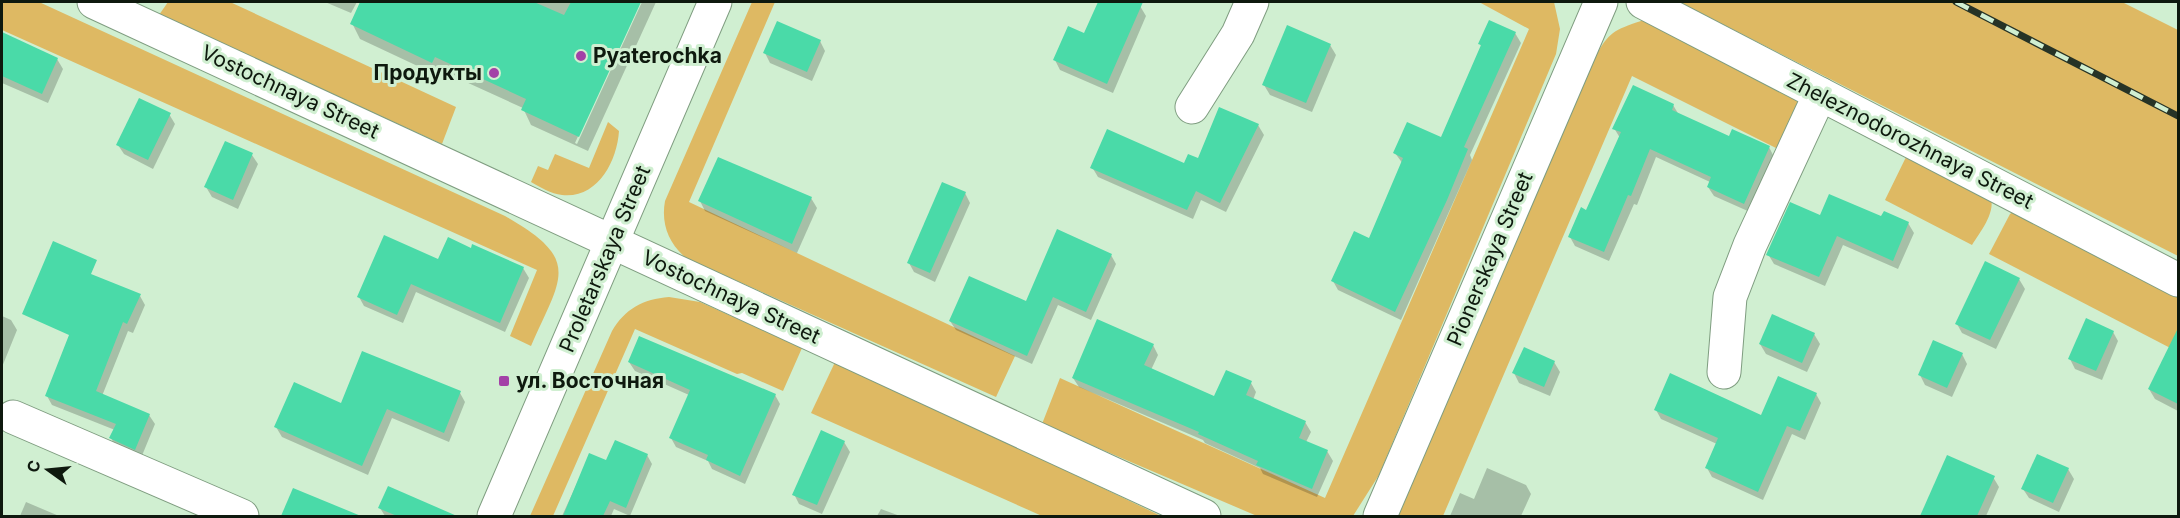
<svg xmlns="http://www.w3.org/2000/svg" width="2180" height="518" viewBox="0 0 2180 518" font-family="Inter,sans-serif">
<rect width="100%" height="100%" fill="#d0efd1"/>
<g fill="#deb963">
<path d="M2 2H39L505 216C583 260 561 277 531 346L510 336 537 270 2 30Z"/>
<polygon points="168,2 230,2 456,107 442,144 159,15"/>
<path d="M752 2H775L689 202 1015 356 996 397 686 258C668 243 661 223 665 201Z"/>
<polygon points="1479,2 1554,2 1560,29 1556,54 1379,475 1353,516 1257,516 1042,424 1060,378 1325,498 1529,29"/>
<polygon points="1679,2 2122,2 2178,30 2178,256"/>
<path d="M1641 21H1652L1810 101 1784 152 1632 76 1443 516H1397L1595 57C1609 32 1614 30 1641 21Z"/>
<path d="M608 122 619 131C617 162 597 199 562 195 551 194 540 187 531 182L538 166 548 170 555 154 589 168Z"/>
<path d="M1907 155 1991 198C1995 214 1980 232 1972 245L1885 200Z"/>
<polygon points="2013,212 2178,296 2178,352 1989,254 2010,214"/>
<path d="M669 297 700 302 802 348 783 391 742 373 737 374 635 329 553 516H530L612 331C625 309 643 299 669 297Z"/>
<polygon points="836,360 1161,516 1042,516 811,413"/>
</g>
<g fill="#0003">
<polygon points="325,2 357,2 351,13"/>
<polygon points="362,2 414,25 425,2 639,2 575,143 577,144 642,2 656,2 588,151 531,125 523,108 444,72 441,77 360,39 352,23"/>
<polygon points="1100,2 1130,2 1140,6 1146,16 1113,93 1060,70 1055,60 1085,35"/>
<polygon points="2,33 57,59 63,69 48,103 2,83"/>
<polygon points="1515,33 1521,43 1470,155 1472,160 1401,320 1338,290 1333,281 1369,240 1403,164 1395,153 1442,139 1482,48 1480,44"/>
<polygon points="820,41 825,51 812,81 770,63 765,53"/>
<polygon points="1330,45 1336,55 1312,112 1270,95 1264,85"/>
<polygon points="1673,105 1679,115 1730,138 1769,147 1774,157 1750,212 1714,196 1708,187 1710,182 1656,157 1637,205 1634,204 1609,261 1575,246 1570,237 1587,212 1620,138 1614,128"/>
<polygon points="169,114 175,124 153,169 124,154 118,145"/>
<polygon points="1258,125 1264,135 1226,212 1201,200 1193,219 1098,177 1092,167 1185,165 1199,160"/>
<polygon points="226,143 252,155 258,164 238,209 212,197 206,187"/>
<polygon points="965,193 970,203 935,282 914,272 909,263"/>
<polygon points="811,198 817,208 797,253 705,211 700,201"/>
<polygon points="1821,217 1882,218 1908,223 1914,233 1898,269 1843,245 1825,286 1774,264 1768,254"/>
<polygon points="1111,255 1116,264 1091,320 1058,305 1032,364 956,330 950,321 1027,303"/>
<polygon points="439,261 523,268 529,278 505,332 416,292 403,323 364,306 359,297"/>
<polygon points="2019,279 2025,289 1996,349 1962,333 1957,324"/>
<polygon points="140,296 145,305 133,333 128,331 102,396 149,415 155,424 141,458 116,447 111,438 115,430 52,405 47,396"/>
<polygon points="2,316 11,320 17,330 2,367"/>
<polygon points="2113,332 2118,341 2102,380 2075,369 2070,359"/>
<polygon points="1814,334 1820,344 1807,372 1766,354 1760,344"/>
<polygon points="1153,345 1158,355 1151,370 1215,398 1251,383 1256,392 1253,400 1305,422 1311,432 1306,442 1327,451 1333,461 1317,497 1263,474 1260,468 1205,443 1203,440 1079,387 1073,378"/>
<polygon points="1962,354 1967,364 1952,397 1925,385 1920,375"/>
<polygon points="2164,360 2178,367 2178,411 2155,399 2149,389"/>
<polygon points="629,362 775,395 780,404 745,484 712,469 708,461 676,447 671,438 689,395 635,371"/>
<polygon points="1554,362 1560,372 1550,396 1519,383 1514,373"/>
<polygon points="460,393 465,402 449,442 392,418 368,475 282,437 276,427 341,405"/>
<polygon points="1816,394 1821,403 1805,440 1792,434 1763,500 1712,477 1707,468 1717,444 1661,419 1656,410 1762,417"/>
<polygon points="844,442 850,452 822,514 799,504 794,494"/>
<polygon points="590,455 607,462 647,455 652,464 630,516 614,509 611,516 562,516"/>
<polygon points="1487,468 1526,485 1531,494 1521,516 1450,516 1460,493 1474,499"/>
<polygon points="2068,469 2074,479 2059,512 2029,498 2023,489"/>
<polygon points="1993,477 1999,487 1986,516 1953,516 1935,509"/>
<polygon points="294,490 357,516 283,516"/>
<polygon points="26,502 59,516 20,516"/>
<polygon points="380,508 424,511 421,516 385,516"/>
<polygon points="881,509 900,516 877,516"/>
</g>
<g fill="#4adaa8">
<polygon points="360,2 534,2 564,15 571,2 641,2 579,137 521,110 526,99 435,57 432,63 350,24"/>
<polygon points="1098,2 1143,2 1107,84 1053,60 1068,26 1084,33"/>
<polygon points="1489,20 1516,32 1464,147 1468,149 1447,200 1395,312 1331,281 1354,231 1369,238 1403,158 1393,153 1407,122 1441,137 1481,45 1478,44"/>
<polygon points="777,21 821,40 807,72 763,53"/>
<polygon points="1287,25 1331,44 1306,103 1262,85"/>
<polygon points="2,32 58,58 42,94 2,76"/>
<polygon points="1633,85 1674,104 1672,110 1729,136 1732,129 1770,146 1744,204 1707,187 1711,177 1650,149 1631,196 1628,195 1604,252 1568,237 1581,207 1586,210 1621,132 1612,129"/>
<polygon points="139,98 171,113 148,160 116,145"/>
<polygon points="1219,107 1259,124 1220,203 1196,191 1187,210 1090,168 1107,129 1184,163 1188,154 1198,158"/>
<polygon points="225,141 253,153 233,200 204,187"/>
<polygon points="718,157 812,197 792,244 698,201"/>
<polygon points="942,182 966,192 930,273 907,263"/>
<polygon points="1829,194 1881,216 1884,211 1909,222 1893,261 1837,236 1819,277 1766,255 1790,202 1820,215"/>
<polygon points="1057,229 1112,254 1086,312 1053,297 1027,356 949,321 969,276 1026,301"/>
<polygon points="384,235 438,259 448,237 471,248 472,244 524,267 500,323 411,284 397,315 357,297"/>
<polygon points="53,241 97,260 91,274 141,294 127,324 123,322 96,391 150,414 135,450 109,438 116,424 45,396 69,335 22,314"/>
<polygon points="1985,261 2020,278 1990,340 1955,324"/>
<polygon points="1772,314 1815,333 1802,363 1759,344"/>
<polygon points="2086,318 2114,331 2096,371 2068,359"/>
<polygon points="1097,319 1154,344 1144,365 1214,396 1226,370 1252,381 1246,395 1306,421 1299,438 1328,450 1312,489 1256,465 1258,461 1198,434 1199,432 1072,378"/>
<polygon points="2178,328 2178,404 2148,389"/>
<polygon points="639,336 776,394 740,476 706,460 708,455 669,438 690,390 628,362"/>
<polygon points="1933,340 1963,353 1947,388 1918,375"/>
<polygon points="1524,347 1555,361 1544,387 1512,373"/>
<polygon points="362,351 461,391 444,433 387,409 362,466 274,427 294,382 341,403"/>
<polygon points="1670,373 1761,415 1778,376 1817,393 1800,431 1787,426 1758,492 1705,468 1718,438 1654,410"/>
<polygon points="821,430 845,441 817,505 792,495"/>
<polygon points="615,440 648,454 626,508 610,501 603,516 563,516 589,453 606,460"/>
<polygon points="2037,454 2069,468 2053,503 2021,489"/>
<polygon points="1947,455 1995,476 1977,516 1920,516"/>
<polygon points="388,486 457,516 397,516 378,508"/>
<polygon points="293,488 361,516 281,516"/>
</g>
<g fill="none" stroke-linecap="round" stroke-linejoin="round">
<defs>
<g id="minor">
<polyline points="94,2 1204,516"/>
<polyline points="1643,2 2178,280"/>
<polyline points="1192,107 1238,34 1252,2"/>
<polyline points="1724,372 1730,297 1750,245 1820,94"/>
<polyline points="13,417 242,516"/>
<polyline points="494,516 715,2"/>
<polyline points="1380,516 1601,2"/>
</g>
</defs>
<use href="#minor" stroke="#7f9d80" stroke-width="35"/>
<use href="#minor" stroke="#fff" stroke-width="33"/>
<defs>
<polyline id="rail" points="1956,2 2178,116"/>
</defs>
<use href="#rail" stroke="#263326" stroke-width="7"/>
<use href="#rail" stroke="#d0efd1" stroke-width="4.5" stroke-dasharray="14" stroke-linecap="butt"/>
</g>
<g fill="#a341a7" stroke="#d0efd1" stroke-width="2">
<circle cx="581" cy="56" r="6"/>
<circle cx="494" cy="73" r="6"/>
<rect x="498" y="375" width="12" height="12" rx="3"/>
</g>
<g text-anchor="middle" stroke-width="6" stroke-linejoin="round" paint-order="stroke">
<g font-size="21" font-weight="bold" fill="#0e190e" stroke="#d0efd1" text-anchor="start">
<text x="593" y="63">Pyaterochka</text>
<text x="482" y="80" text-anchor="end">Продукты</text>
<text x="516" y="388">ул. Восточная</text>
</g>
<g font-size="21" fill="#0e190e" stroke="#d0efd1">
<text transform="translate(290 92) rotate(25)" y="7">Vostochnaya Street</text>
<text transform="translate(1910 141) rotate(27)" y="7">Zheleznodorozhnaya Street</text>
<text transform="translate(605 259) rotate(-67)" y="7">Proletarskaya Street</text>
<text transform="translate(1490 259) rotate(-67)" y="7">Pionerskaya Street</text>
<text transform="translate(731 297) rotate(25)" y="7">Vostochnaya Street</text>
</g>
</g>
<rect width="2180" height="518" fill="none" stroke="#0e190e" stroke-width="6"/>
<g transform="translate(48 470) rotate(285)" stroke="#d0efd1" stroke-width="4.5" paint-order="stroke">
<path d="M0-4.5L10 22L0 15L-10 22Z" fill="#0e190e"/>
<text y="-9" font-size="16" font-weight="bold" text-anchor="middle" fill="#0e190e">С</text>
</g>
</svg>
